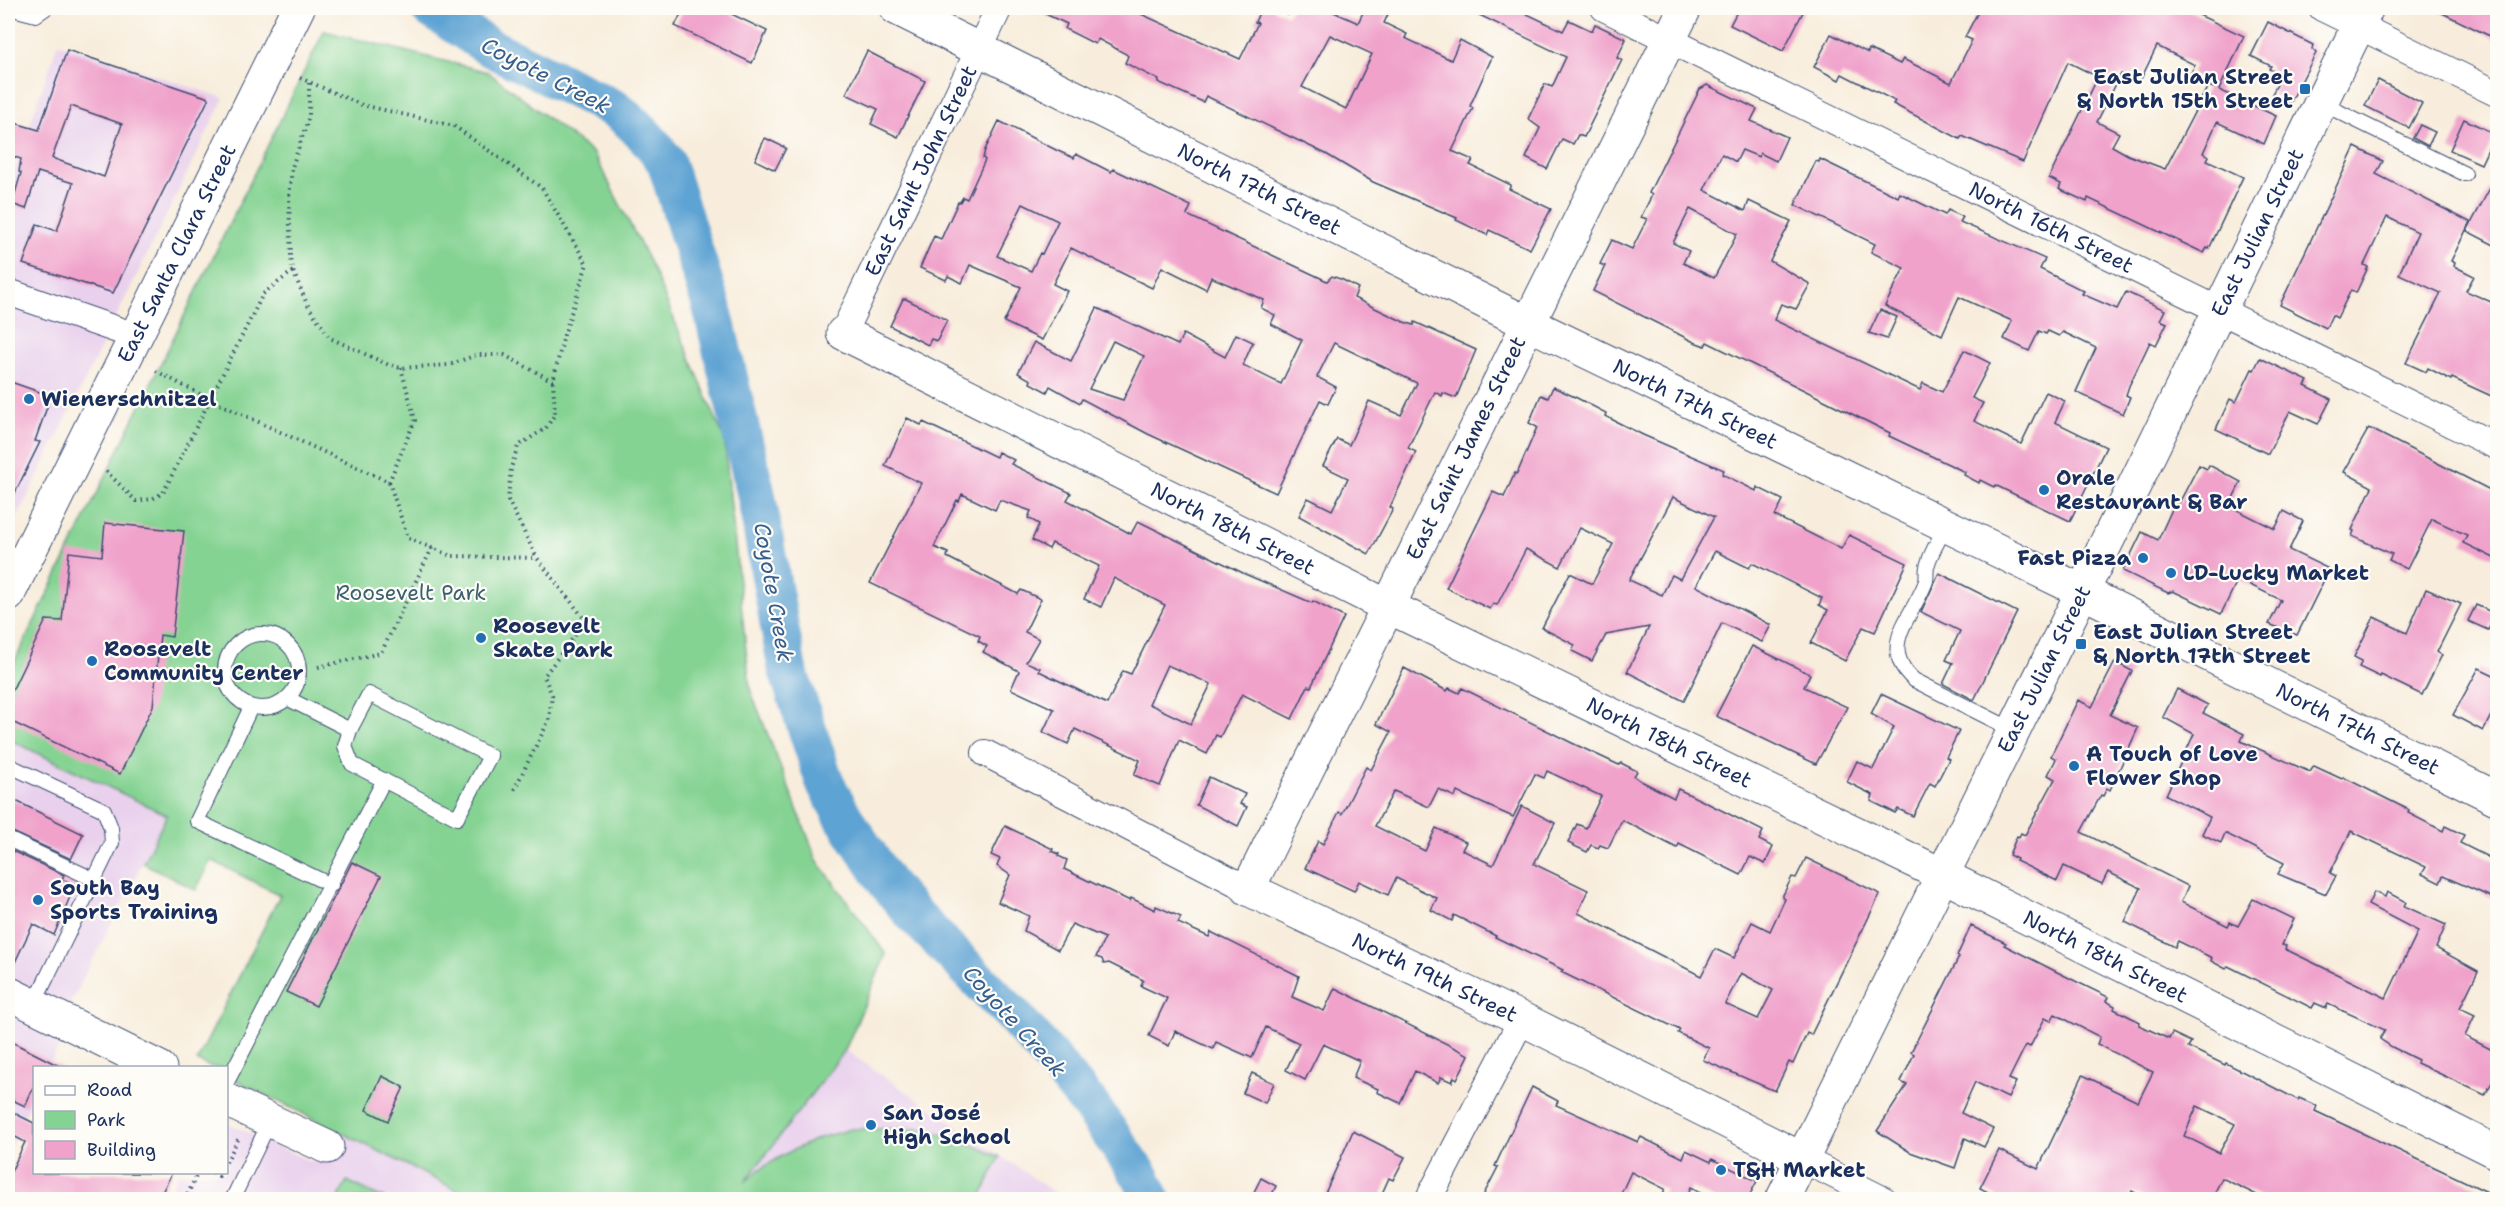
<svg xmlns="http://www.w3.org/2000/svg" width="2505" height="1207" viewBox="0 0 2505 1207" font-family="'Shantell Sans',sans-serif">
<rect width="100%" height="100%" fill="#fdfcf7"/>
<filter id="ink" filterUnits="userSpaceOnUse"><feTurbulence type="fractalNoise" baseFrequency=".0167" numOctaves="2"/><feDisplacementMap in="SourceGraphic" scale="12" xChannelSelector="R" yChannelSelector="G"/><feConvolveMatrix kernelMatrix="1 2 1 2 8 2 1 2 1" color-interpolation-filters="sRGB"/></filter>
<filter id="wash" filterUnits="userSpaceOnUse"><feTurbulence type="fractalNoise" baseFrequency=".008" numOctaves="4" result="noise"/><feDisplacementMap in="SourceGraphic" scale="24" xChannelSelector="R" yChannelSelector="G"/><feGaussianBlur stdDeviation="1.35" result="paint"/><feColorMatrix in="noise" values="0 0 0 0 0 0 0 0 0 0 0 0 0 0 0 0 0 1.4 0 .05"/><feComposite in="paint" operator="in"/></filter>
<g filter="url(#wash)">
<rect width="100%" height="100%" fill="#f8eddc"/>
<g fill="#e9d1ed">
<polygon points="58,43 224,98 8,536 8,188"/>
<polygon points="8,739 167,815 71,1002 61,1042 49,1067 34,1068 34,1096 8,1151"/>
<polygon points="845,1050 1064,1199 732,1200"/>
<polygon points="227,1123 311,1162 328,1126 475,1199 165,1200 179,1173 226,1172"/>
</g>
<g fill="#85d393" stroke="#508178" stroke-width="1.5">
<polygon points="324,31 488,72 594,154 652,267 724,438 750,689 817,860 886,954 845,1050 745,1182 760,1169 789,1152 819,1138 851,1129 923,1129 961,1140 1000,1157 980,1199 475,1199 227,1076 226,1068 210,1067 197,1061 280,895 211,860 196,890 143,863 167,815 8,739 8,675"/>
<polygon points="347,1181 385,1199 338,1199"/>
</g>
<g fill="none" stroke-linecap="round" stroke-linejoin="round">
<path stroke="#5da3d3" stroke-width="39" d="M429 8 489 47 615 109C636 124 652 142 666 162L712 308 756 494 787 668 825 783 844 818 887 883 912 913 1013 1015 1052 1059 1090 1105 1141 1177 1152 1200"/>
</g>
<g id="blocks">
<g fill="#f0a2cb" fill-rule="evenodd">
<polygon points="684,8 719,8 767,31 752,63 675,26"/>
<path d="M1032 8H1128L1240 59 1258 23 1255 22 1261 8H1271L1288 15 1292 8H1325L1358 23 1365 8H1391L1384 23 1407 34 1405 38 1451 60 1460 40 1492 57 1470 106 1473 108 1452 151 1473 160 1470 165 1511 185 1509 189 1551 209 1530 249 1489 230 1487 235 1456 220 1457 218 1373 182 1326 154 1206 96 1203 102 1158 82 1159 80 1125 63 1128 56 1126 54 1098 39 1095 44 1065 29 1067 24ZM1330 35 1372 54 1346 109 1302 87Z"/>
<polygon points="1465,8 1530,8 1527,14 1563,31 1569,20 1592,31 1595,24 1626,39 1617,58 1622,60 1584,137 1578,135 1573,144 1562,139 1547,169 1526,158 1540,128 1528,119 1545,84 1552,87 1566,57"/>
<polygon points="1739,8 1805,8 1783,51 1730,25"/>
<path d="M1980 8H2184L2244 36 2219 90 2276 116 2264 144 2217 122 2203 153 2209 156 2207 160 2243 177 2209 249 2207 248 2204 253 2088 198 2087 202 2059 189 2061 184 2049 178 2098 77 2068 62 2023 162 1962 136 1960 139 1893 104 1895 101 1842 74 1839 80 1814 67 1831 34 1868 53 1869 49 1900 64 1903 59 1951 83 1972 40 1965 37ZM2157 46 2195 65 2191 73 2201 78 2199 81 2214 88 2208 86 2165 169 2128 155 2112 146 2119 133 2097 122 2121 74 2139 83Z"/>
<polygon points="2432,8 2498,8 2498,40"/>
<polygon points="2268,22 2313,45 2312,49 2316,53 2290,103 2272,94 2282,75 2269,69 2271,66 2251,56"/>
<path d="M67 50 209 98 113 293 23 264 37 224 57 231 73 183 38 172 26 209 12 204 21 173 19 172 21 159 8 155V121L39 130ZM71 106 122 124 104 177 52 158Z"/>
<polygon points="867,51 925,81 898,137 871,124 878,109 846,94"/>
<polygon points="2378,80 2422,103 2409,128 2365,106"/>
<path d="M1707 85 1757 109 1751 121 1787 137 1776 161 1760 153 1759 157 1742 150 1736 162 1722 154 1704 190 1745 211 1749 201 1791 221 1770 261 1810 284 1796 309 1781 304 1774 320 1920 390 1923 383 1942 392 1964 350 1990 363 1972 398 1983 403 1974 421 2021 444 2046 392 2065 401 2055 422 2106 447 2070 521 1995 485 1994 487 1980 480 1979 483 1964 475 1965 472 1889 436 1890 433 1814 395 1707 342 1705 346 1694 342 1593 291 1605 266 1600 264 1612 240 1632 249 1647 219 1641 217 1652 195 1649 193 1700 89ZM1690 209 1737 234 1714 278 1683 263 1689 251 1673 243Z"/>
<polygon points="2464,119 2495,134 2481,164 2450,150"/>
<path d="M999 121 1058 151 1074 158 1076 154 1111 172 1113 169 1191 206 1187 215 1327 281 1332 276 1343 280 1358 288 1354 298 1404 322 1414 325 1415 322 1476 350 1456 398 1443 393 1442 396 1435 392 1408 448 1416 452 1390 507 1393 509 1369 554 1299 516 1308 498 1332 510 1348 478 1323 466 1337 439 1349 445 1369 401 1401 415 1417 383 1334 343 1317 377 1336 387 1328 404 1320 400 1276 493 1148 434 1082 399 1080 403 1050 386 1047 392 1030 383 1031 380 1018 373 1034 342 1071 361 1097 308 1178 345 1183 334 1225 357 1236 334 1253 342 1243 365 1281 384 1302 340 1271 324 1275 315 1261 308 1264 300 1211 277 1206 289 1162 267 1152 288 1071 248 1053 284 1067 291 1042 340 1004 322 1021 287 970 265 962 283 948 276 946 280 920 268 934 236 941 239 958 202H960L963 197 967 199 985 160 983 158 985 150ZM1023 204 1058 221 1042 254 1040 253 1031 271 997 256ZM1113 341 1144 356 1123 400 1089 389Z"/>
<polygon points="2420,125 2435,132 2428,146 2413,138"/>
<polygon points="765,138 786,148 775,170 755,160"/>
<polygon points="2355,147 2383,161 2376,174 2470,222 2451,261 2455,263 2454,266 2474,276 2466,291 2498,305 2498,399 2452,378 2451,380 2428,368 2426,372 2406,363 2441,293 2399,274 2418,232 2387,217 2364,265 2368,267 2356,293 2351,290 2337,318 2332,315 2326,328 2280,305"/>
<polygon points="1820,159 1898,197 1900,193 1945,215 1948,210 1963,217 1960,222 2045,259 2040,269 2084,291 2082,294 2117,309 2126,292 2165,310 2160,320 2167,323 2156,345 2150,342 2129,386 2126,395 2130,397 2123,414 2076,392 2096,348 2063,332 2059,336 2048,331 2046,334 2039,331 2029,351 2004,339 2012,321 1959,297 1942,335 1885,306 1904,268 1871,252 1875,244 1795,205 1816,161 1819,162"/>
<polygon points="2498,173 2498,247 2467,231"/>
<polygon points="903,299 906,299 947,320 937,341 931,339 928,345 890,326"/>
<polygon points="1880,310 1897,317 1887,339 1869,333"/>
<polygon points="2260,358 2308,381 2305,386 2331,399 2318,424 2290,411 2268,454 2216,429 2230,399 2236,402 2252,369 2254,370"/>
<polygon points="8,381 51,396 35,441 40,442 8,507"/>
<path d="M1553 387 1577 398 1606 413 1605 416 1643 435 1724 470 1722 474 1756 491 1757 487 1783 500 1775 516 1841 549 1849 535 1907 563 1875 632 1863 627 1845 661 1811 643 1828 610 1819 605 1822 598 1752 563 1749 568 1715 551 1696 586 1771 625 1762 642 1722 623 1684 701 1627 672 1649 627 1606 635 1592 661 1572 651 1575 645 1542 628 1570 573 1592 584 1613 544 1580 528 1560 567 1526 549 1497 605 1493 604 1490 609 1446 588 1493 492 1504 497 1515 473 1517 474 1537 427 1529 423 1541 395 1548 398ZM1673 497 1714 517 1680 579 1672 575 1662 595 1629 580Z"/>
<path d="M907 418 921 425 923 422 996 457 998 452 1014 460 1011 464 1071 493 1067 500 1131 534 1138 521 1245 574 1312 603 1313 601 1344 617 1311 687 1308 686 1292 719 1242 694 1220 737 1216 735 1207 754 1179 740 1160 786 1134 775 1140 760 1075 729 1068 744 1043 732 1054 709 1011 689 1019 671 983 652 987 646 978 641 980 636 870 583 921 483 885 466ZM962 494 995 510 1000 500 1031 511 1028 518 1039 524 1032 540 1049 549 1052 543 1099 566 1084 599 1101 607 1114 578 1165 605 1131 674 1123 671 1107 704 1039 671 1040 668 1026 662 1039 639 1025 632 1041 599 1021 590 1018 594 947 557 948 553 934 547 957 500 959 501ZM1167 665 1211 684 1191 724 1149 704Z"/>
<polygon points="2369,428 2498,494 2498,560 2463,543 2467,535 2432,519 2407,569 2389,560 2392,554 2352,536 2354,531 2352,530 2372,487 2344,472"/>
<polygon points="2199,465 2207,469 2209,465 2241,482 2230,504 2233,508 2275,529 2284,511 2303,521 2289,550 2327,568 2324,575 2326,576 2297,635 2269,624 2281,600 2238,579 2221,614 2173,591 2168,593 2123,571 2142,532 2158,540 2173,507 2174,508 2177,502 2179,503"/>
<polygon points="105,523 184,531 172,637 160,635 153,706 120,774 8,720 8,699 46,620 62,621 69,552 102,556"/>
<polygon points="1939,573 2017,612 1974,700 1943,684 1953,663 1946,660 1960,631 1921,612"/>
<polygon points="2426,589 2461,604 2437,652 2442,655 2422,695 2381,675 2380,677 2359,667 2362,661 2354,657 2374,617 2407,633"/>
<polygon points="2476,605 2496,614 2488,630 2468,621"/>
<polygon points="1752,646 1810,674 1804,687 1847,707 1816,764 1716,716"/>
<polygon points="2115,662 2132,671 2110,715 2138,728 2110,790 2107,788 2103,796 2101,795 2081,832 2188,886 2181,902 2228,926 2230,922 2238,926 2253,899 2294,919 2282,945 2286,946 2285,949 2386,998 2418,931 2368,905 2374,892 2385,897 2387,892 2406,902 2404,906 2446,925 2436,948 2478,971 2460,1008 2475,1015 2465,1036 2498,1053 2498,1071 2485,1095 2417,1063 2418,1060 2392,1047 2380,1039 2385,1030 2328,1004 2326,1008 2315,1003 2312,1008 2228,966 2226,969 2211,961 2212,958 2178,941 2175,947 2125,922 2141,888 2108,872 2102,884 2064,866 2057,881 2016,861 2017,859 2009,855 2017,836 2019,837 2021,833 2025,835 2055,779 2048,775 2056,759 2051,756 2078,700 2092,707"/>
<path d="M1404 668 1447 691 1449 688 1459 693 1462 688 1572 743 1619 765 1621 763 1637 771 1634 776 1641 781 1674 798 1678 789 1711 805 1763 831 1759 840 1773 847 1765 864 1750 857 1741 875 1679 844 1677 848 1622 820 1608 848 1600 845 1598 848 1591 845 1587 852 1568 843 1577 824 1586 828 1601 796 1547 771 1544 778 1535 774 1513 817 1457 792 1455 797 1438 789 1429 807 1394 791 1375 826 1425 851 1436 828 1466 842 1462 850 1493 865 1522 806 1555 823 1534 864 1588 890 1578 913 1701 976 1715 949 1734 958 1752 922 1770 931 1785 899 1782 897 1792 877 1796 878 1806 858 1880 894 1811 1035 1807 1033 1793 1064 1789 1062 1775 1091 1703 1060 1709 1048 1678 1033 1680 1030 1561 972 1563 970 1495 937 1496 936 1454 915 1452 921 1431 910 1437 898 1396 878 1388 895 1359 881 1354 891 1305 868 1318 841 1323 844 1339 812 1342 814 1366 767 1371 770 1391 732 1376 724ZM1741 973 1773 990 1758 1019 1725 1004Z"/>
<polygon points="2479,668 2498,677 2498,702 2483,731 2453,715"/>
<polygon points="2177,689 2208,705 2203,713 2244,734 2241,741 2310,772 2314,766 2342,779 2343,777 2409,810 2408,813 2443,831 2445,826 2464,835 2460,843 2498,862 2498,900 2443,876 2440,883 2422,874 2426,867 2351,831 2330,873 2336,876 2326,894 2278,874 2284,863 2225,833 2221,843 2202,834 2210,817 2166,795 2194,734 2163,717"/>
<polygon points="1881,694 1959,731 1946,757 1949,759 1935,786 1930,783 1913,816 1898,809 1895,813 1871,801 1873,795 1847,782 1857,761 1873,769 1894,727 1871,714"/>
<polygon points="1209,777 1245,794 1240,804 1247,807 1238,826 1196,805"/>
<polygon points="8,797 83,834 71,859 8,830"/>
<polygon points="1005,826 1053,849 1052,851 1059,854 1058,856 1067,860 1064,869 1130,901 1131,898 1155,910 1156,906 1181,917 1178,923 1209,937 1211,932 1299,976 1292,997 1324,1011 1335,988 1469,1055 1457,1079 1454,1077 1452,1082 1441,1077 1438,1083 1415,1071 1400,1103 1377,1092 1378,1089 1353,1078 1360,1061 1323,1044 1305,1080 1286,1070 1299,1043 1266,1027 1252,1058 1216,1042 1213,1049 1175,1031 1169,1046 1149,1036 1167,998 1141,986 1143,980 1109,963 1104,964 1102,959 1096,957 1105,938 1072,924 1058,950 1024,931 1029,916 998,902 1010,875 997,866 1000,859 991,855"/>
<polygon points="8,849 64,875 62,879 75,885 54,935 33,924 9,975"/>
<polygon points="352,862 381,876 316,1006 286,992"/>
<path d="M1971 926 2006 943 2004 945 2057 972 2108 997 2106 1001 2115 1006 2114 1009 2140 1022 2139 1025 2169 1039 2172 1033 2191 1042 2188 1047 2225 1065 2226 1063 2298 1100 2299 1098 2317 1106 2315 1111 2498 1197V1200H2267L2222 1178 2211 1200H2148L2132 1191 2128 1200H2003L1980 1188 1999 1150 2038 1169 2083 1075 2138 1102 2153 1072 2097 1044 2100 1037 2055 1014 2051 1021 2045 1018 2030 1047 2026 1045 2009 1079 2016 1082 2008 1098 1975 1082 1961 1113 1993 1129 1984 1147 1965 1138 1955 1168 1910 1152 1877 1131 1907 1085 1901 1082 1914 1054 1911 1052 1959 957 1957 956ZM2197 1106 2235 1124 2219 1153 2184 1136Z"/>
<polygon points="8,1040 63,1068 34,1068 34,1086 25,1106 8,1098"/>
<polygon points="1252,1073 1274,1083 1265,1103 1243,1093"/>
<polygon points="382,1076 404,1087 388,1121 366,1110"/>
<polygon points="1532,1087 1558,1101 1556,1105 1638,1142 1641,1137 1683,1158 1686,1150 1711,1162 1712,1159 1757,1181 1747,1200 1716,1200 1691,1187 1685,1200 1660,1200 1665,1189 1631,1172 1618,1200 1481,1200 1498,1167 1495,1166"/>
<polygon points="14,1113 34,1123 34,1173 172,1173 158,1200 8,1200 8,1178 25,1142 8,1133 8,1126"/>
<polygon points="1353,1131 1405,1157 1393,1180 1389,1178 1379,1200 1322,1200"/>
<polygon points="1261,1178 1276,1186 1269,1200 1250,1200"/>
</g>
</g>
</g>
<g filter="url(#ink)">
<use href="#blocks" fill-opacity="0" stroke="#3c4c71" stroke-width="1.5"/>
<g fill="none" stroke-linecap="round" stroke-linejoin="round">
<defs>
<g id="lane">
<polyline points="9,8 36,15 46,8"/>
<polyline points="2321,103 2465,174"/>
<path d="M1947 525C1940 538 1930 553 1927 567 1926 571 1927 576 1926 581 1914 616 1876 646 1914 680L2013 730"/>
<circle cx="262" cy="671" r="37"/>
<polygon points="369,694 490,756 457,818 352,764 345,746 350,730"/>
<polyline points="287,698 350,730"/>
<polyline points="251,707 197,821 331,885"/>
<polyline points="8,765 104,810 111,828 112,843 33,1006"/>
<polyline points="8,839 95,880"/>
<polyline points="226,1084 384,780"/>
<polyline points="232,1200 270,1121"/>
</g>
<g id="street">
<path id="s1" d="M1604 8 2498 447"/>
<polyline points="2322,8 2498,94"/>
<polyline points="8,292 135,336"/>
<path id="s2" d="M843 333 999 8"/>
<polyline points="985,753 1248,889"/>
<polyline points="1802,1159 1884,1200"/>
<polyline points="1428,1200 1522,1019"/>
</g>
<g id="secondary">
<path id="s3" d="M896 8 1511 315 2061 581 2498 799"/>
<path id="s4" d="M1685 8 1248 889 1522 1019 1802 1159"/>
<path id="s5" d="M843 333 1387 606 1922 865 2498 1153"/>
<polyline points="8,993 160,1068"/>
<polyline points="226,1100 327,1147"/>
<path id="s6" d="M1782 1200 2096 564 2367 8"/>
</g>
<g id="primary">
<path id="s7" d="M8 595 298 8"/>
</g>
</defs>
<use href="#lane" stroke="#3c4c71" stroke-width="16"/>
<use href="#street" stroke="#3c4c71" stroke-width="28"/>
<use href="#secondary" stroke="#3c4c71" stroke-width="35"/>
<use href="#primary" stroke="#3c4c71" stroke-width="35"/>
<g stroke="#3c4c71" stroke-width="4" stroke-dasharray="1.5 4.5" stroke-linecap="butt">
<polyline points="300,78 362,105 454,126 542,188 587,264 564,335 553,381 555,414 546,428 518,446 511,468 508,500 537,558 586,621 544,676 552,695 549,720 514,790"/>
<polyline points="309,83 309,117 292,167 289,198 291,258 293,271 307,304 330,338 389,365 401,368 449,365 476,355 504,355 553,381"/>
<polyline points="156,371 211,400 389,482 408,538 451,556 537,558"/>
<polyline points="106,471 136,501 152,499 163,493 263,294 293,271"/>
<polyline points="389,482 415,420 401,368"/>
<polyline points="318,667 381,653 432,548"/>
<polyline points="226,1162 240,1136"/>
<polyline points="213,1172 219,1176 221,1172"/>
<polyline points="185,1200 198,1172"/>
</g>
<use href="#lane" stroke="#fff" stroke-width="14"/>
<use href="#street" stroke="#fff" stroke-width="26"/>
<use href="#secondary" stroke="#fff" stroke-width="33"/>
<use href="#primary" stroke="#fff" stroke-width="33"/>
</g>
</g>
<g fill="#1f6fb2" stroke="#fdfcf7" stroke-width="2">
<rect x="2299" y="83" width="12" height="12" rx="3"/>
<circle cx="29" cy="399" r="6"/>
<circle cx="2044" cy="490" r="6"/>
<circle cx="2143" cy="558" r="6"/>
<circle cx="2171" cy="573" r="6"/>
<circle cx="481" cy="638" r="6"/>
<rect x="2075" y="638" width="12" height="12" rx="3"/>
<circle cx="92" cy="661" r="6"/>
<circle cx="2074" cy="766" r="6"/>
<circle cx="38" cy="900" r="6"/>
<circle cx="871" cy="1125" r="6"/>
<circle cx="1721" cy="1170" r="6"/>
</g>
<g text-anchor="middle" stroke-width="4.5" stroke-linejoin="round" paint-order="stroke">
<g font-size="21" font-weight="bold" fill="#1b2f5e" stroke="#fdfcf7" text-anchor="start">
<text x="2293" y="84" text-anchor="end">East Julian Street<tspan x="2293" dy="24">&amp; North 15th Street</tspan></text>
<text x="41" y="406">Wienerschnitzel</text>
<text x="2056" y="485">Orale<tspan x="2056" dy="24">Restaurant &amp; Bar</tspan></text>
<text x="2131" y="565" text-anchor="end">Fast Pizza</text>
<text x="2183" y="580">LD-Lucky Market</text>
<text x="493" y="633">Roosevelt<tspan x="493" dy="24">Skate Park</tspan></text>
<text x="2093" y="639">East Julian Street<tspan x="2093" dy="24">&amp; North 17th Street</tspan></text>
<text x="104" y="656">Roosevelt<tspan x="104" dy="24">Community Center</tspan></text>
<text x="2086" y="761">A Touch of Love<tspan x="2086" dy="24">Flower Shop</tspan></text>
<text x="50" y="895">South Bay<tspan x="50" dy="24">Sports Training</tspan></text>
<text x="883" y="1120">San José<tspan x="883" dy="24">High School</tspan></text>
<text x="1733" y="1177">T&amp;H Market</text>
</g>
<g font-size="21" fill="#1b2f5e" stroke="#fdfcf7">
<text dy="7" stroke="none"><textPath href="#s2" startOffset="180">East Saint John Street</textPath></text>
<text dy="7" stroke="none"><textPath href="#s3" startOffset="406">North 17th Street</textPath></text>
<text dy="7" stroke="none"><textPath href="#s1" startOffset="498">North 16th Street</textPath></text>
<text dy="7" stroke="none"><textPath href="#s6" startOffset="1078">East Julian Street</textPath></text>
<text dy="7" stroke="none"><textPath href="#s7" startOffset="381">East Santa Clara Street</textPath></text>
<text dy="7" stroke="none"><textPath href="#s3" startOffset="892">North 17th Street</textPath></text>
<text transform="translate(1466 448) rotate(-64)" y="7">East Saint James Street</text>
<text dy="7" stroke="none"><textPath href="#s5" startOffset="436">North 18th Street</textPath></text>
<text dy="7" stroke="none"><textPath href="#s6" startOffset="592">East Julian Street</textPath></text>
<text dy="7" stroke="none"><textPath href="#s3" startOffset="1630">North 17th Street</textPath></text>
<text dy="7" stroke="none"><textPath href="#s5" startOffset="922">North 18th Street</textPath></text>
<text dy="7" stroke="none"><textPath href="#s5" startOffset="1408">North 18th Street</textPath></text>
<text dy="7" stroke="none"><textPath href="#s4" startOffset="1190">North 19th Street</textPath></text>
</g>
<g font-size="21" fill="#3b606e" stroke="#fdfcf7">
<text x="411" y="600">Roosevelt Park</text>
</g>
<g font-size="22" font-style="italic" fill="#355d8d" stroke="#fdfcf7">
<text transform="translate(546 75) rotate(27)" y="8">Coyote Creek</text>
<text transform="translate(774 592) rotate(80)" y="8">Coyote Creek</text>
<text transform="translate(1015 1021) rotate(48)" y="8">Coyote Creek</text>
</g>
</g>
<rect width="2505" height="1207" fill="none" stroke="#fdfcf7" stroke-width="30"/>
<rect x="33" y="1066" width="195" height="108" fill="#fdfcf7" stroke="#a3aaba" stroke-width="1.5"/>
<rect x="45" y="1086" width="30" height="9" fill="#ffffff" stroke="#a3aaba" stroke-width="1.5"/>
<text x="87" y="1096" font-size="18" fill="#1b2f5e">Road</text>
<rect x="45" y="1111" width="30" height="18" fill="#85d393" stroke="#a3aaba" stroke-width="1.5"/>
<text x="87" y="1126" font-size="18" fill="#1b2f5e">Park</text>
<rect x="45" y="1141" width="30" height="18" fill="#f0a2cb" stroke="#a3aaba" stroke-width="1.5"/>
<text x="87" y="1156" font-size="18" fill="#1b2f5e">Building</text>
</svg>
